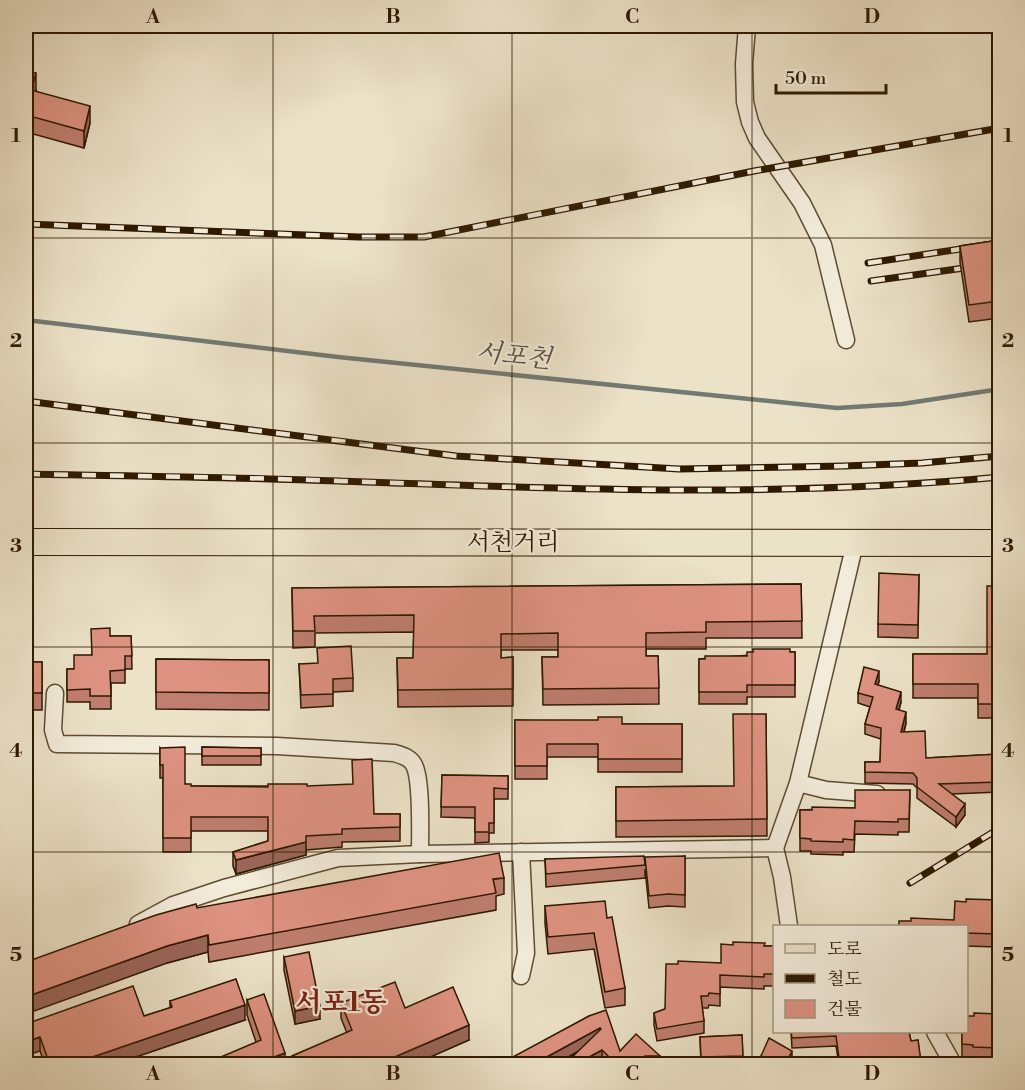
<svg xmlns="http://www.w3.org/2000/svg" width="1025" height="1090" viewBox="0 0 1025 1090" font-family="'Libre Bodoni','Noto Serif KR',serif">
<rect width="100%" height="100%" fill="#ece2c8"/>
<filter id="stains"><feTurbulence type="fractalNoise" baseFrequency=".00333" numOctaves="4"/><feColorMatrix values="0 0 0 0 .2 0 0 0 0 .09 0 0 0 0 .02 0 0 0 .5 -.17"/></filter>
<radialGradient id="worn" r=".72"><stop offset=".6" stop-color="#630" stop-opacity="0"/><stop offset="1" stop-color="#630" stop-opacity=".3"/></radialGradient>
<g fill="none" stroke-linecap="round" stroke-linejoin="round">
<polyline stroke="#727a74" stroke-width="4.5" points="26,320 338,357 837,408 902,404 1000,389"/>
<defs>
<g id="street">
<polyline points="747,26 744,64 745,102 750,122 757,138 802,203 823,245 846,340"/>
<path d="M55 693 53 730 57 744 277 746 394 753C401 755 410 757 414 765 422 780 420 835 420 854"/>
<polyline points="798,783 826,790 877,794"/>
<polyline points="521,852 526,953 521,976"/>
<polyline points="138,924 173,905 224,888 338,858 420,854 775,848"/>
<polyline points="789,926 782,877 775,848 798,783 855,543"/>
<polyline points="935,1032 953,1064"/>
</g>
<polyline id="primary" points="26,542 1000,543"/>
</defs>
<use href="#street" stroke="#5e4b32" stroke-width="19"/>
<use href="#primary" stroke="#2e1900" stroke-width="28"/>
<use href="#street" stroke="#f3ecdb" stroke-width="16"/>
<use href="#primary" stroke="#ece2c8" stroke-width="26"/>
<defs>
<g id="rail">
<polyline points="26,224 359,237 424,237 754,171 1000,128"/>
<polyline points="868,263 1000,243"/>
<polyline points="871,281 1000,263"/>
<polyline points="26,401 456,456 679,469 844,466 922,463 1000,456"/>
<path d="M26 474C130 476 234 477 339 481 559 489 780 498 1000 477"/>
<polyline points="910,883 1000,828"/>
</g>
</defs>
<use href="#rail" stroke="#2e1900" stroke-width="7"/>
<use href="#rail" stroke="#f3ecdb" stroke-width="4.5" stroke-dasharray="14" stroke-linecap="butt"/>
</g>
<g fill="#bf7e6f" stroke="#2e1900" stroke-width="1.5">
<polygon points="26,70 36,90 36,91 90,123 84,148 26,132"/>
<polygon points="999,240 999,318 969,322 960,262 960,246"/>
<polygon points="919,575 918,638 878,637 878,624"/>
<polygon points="801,584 802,638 706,638 706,649 646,649 646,656 658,656 659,704 543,705 542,657 558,657 558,650 501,650 501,658 513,657 513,706 398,707 397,658 413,658 414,632 315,633 315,647 293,648 292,588"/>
<polygon points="999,586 999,718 978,718 978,698 913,698 913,654 987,654"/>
<polygon points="110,636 131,636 132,669 125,669 125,683 111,683 111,709 90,709 90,702 67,702 67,669 74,669 91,655"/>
<polygon points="790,652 795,652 795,697 747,697 747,704 699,704 699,659"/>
<polygon points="156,659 269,660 269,710 156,709"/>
<rect x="26" y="662" width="16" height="48"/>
<polygon points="299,664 353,678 353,691 333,692 333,706 301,708"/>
<polygon points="879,681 878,685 901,702 899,710 906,723 904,732 926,758 999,754 999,792 952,794 965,815 956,827 917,798 917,788 913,784 865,783 865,762 880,762 881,739 865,734 865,724 870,707 858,703 858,693"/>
<polygon points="766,714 767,836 616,837 616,787 734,786"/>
<polygon points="515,720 622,724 682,724 682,772 598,772 598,757 547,757 547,779 515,779"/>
<polygon points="202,747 261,748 261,765 202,765"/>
<polygon points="160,748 185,784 191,786 307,786 374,814 400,814 400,841 342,842 342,847 306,850 306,855 236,874 233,866 233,852 268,841 268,831 191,831 191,852 163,852 163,778 160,778"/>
<polygon points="442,775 508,776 508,799 494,799 494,833 489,833 489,842 475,843 475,818 441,817"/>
<polygon points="910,790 909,832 898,832 898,835 855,834 854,852 843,852 843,855 811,854 811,851 800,851 800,810 855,808"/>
<polygon points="685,856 685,907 668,906 649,908 645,869 645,878 546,887 545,859 645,865"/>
<polygon points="504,878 504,894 496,896 496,910 209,962 208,952 167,963 197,908"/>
<polygon points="999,900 999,944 997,944 997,947 966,946 966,927 911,921 954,920 966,902"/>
<polygon points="545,906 607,918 625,988 625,1005 605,1008 594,949 548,954 545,923"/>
<polygon points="765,946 774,946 774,986 764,986 764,989 720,987 720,1006 709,1005 708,1008 702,1008 704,1021 704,1033 657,1041 654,1025 654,1013 665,1009 678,964 721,963"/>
<polygon points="284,957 320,1019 295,1024 284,970"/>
<polygon points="247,1000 285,1065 256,1042 247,1015"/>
<polygon points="170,1001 245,1020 112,1065 45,1065 40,1051 26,1024 144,1016 170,1008"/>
<polygon points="341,1003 405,1008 469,1040 412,1065 292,1065 292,1056 347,1033 341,1018"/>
<polygon points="999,1014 999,1061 973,1060 973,1057 962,1057 962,1032 974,1016"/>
<polygon points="589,1016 620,1051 660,1056 660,1065 605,1065 602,1062 598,1065 564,1065 578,1052 554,1065 500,1065"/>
<polygon points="791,1032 909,1032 911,1041 918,1040 921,1065 839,1065 836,1046 792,1048"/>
<polygon points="742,1035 743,1064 701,1065 700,1037"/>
<polygon points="761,1056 792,1060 790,1065 761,1065"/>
</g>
<g fill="#9b665a" stroke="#2e1900" stroke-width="1.5">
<polygon points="36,73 36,90 31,107 31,90"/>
<polygon points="90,106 90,123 84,148 84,131"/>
<polygon points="879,671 879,681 875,695 875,684"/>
<polygon points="901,692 901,702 896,720 896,709"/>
<polygon points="906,712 906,723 901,743 901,732"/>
<polygon points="965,804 965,815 956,827 956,817"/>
<polygon points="306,842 306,855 236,874 236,860"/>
<polygon points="208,935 208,952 167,963 26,1014 26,997 167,946"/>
<polygon points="245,1005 245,1020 112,1065 69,1065"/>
<polygon points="320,1006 320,1019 295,1024 295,1011"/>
<polygon points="469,1025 469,1040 412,1065 376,1065"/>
<polygon points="600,1028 600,1039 554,1065 532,1065"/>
<polygon points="40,1037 40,1051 26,1056 26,1042"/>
<polygon points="602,1050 602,1062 598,1065 580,1065 580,1062"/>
<polygon points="792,1051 792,1060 790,1065 785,1065"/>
<polygon points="285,1053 285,1065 255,1065 255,1064"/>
</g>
<g fill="#de9281" stroke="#2e1900" stroke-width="1.5">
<polygon points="26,70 36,73 31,90 90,106 84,131 26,115"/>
<polygon points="999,240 999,301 969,305 960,246"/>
<polygon points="879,573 919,575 918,625 878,624"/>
<polygon points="801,584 802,621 706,622 706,632 646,633 646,656 658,656 659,688 543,689 542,657 558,657 558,633 501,634 501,658 513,657 513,689 398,690 397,658 413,658 414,615 314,616 315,631 293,631 292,588"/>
<polygon points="987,586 999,586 999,704 978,704 978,684 913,684 913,654 987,654"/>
<polygon points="110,628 110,636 131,636 132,656 125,656 125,670 110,671 111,696 90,696 90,689 67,690 67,669 74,669 74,655 92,655 91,629"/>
<polygon points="351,646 353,678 333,679 333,694 301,695 299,664 318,663 317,648"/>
<polygon points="753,649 790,649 790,652 795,652 795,685 747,685 747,692 699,692 699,659 705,659 705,656 747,656 747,652 753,652"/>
<polygon points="156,659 269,660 269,693 156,692"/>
<rect x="26" y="662" width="16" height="31"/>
<polygon points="864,667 879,671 875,684 901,692 896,709 906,712 901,732 925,731 926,758 999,754 999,782 939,784 965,804 956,817 917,787 917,778 913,773 865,772 865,762 880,762 881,728 865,724 873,697 858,693"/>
<polygon points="733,714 766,714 767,819 616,821 616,787 734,786"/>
<polygon points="598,717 622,717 622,724 682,724 682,759 598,759 598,744 547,744 547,766 515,766 515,720 598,720"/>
<polygon points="185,747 185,784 191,784 191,786 268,787 268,784 307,784 307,786 353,784 352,760 372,759 374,814 400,814 400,827 342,829 342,834 306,836 306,842 236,860 233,852 268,841 268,817 191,817 191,838 163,838 163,765 160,765 160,748"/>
<polygon points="202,747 261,748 261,756 202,756"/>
<polygon points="442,775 508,776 508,789 494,788 494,823 489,823 489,832 475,832 475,807 441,807"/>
<polygon points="855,790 910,790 909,819 898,819 898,822 855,821 854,840 843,839 843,842 811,841 811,839 800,838 800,810 812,810 812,807 855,808"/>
<polygon points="499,853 504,878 493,879 496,893 209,945 208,935 167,946 26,997 26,962 156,915 196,904 197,908"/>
<polygon points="644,856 645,865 546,874 545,859"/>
<polygon points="685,856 685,895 668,894 649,896 645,857"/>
<polygon points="966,899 999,900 999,931 997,931 997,934 966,933 966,927 899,927 899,921 911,921 911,918 954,920 955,901 966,902"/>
<polygon points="605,901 607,918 612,917 625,988 605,992 594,933 548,937 545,906"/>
<polygon points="733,942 765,943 764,946 774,946 774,974 764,974 764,977 720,975 720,994 709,993 708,996 701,996 704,1021 657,1029 654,1013 665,1009 666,964 678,964 678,961 721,963 721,944 733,945"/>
<polygon points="309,952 320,1006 295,1011 284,957"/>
<polygon points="236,979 245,1005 69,1065 50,1065 40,1037 26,1042 26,1024 133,986 144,1016 172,1007 170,1001"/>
<polygon points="395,982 405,1008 453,987 469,1025 376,1065 296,1065 292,1056 352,1030 341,1003"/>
<polygon points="264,994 285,1053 255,1064 255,1065 202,1065 261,1040 247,1000"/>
<polygon points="606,1010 620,1051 636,1034 660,1056 645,1056 645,1065 617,1065 602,1050 580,1062 580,1065 564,1065 601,1029 600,1028 532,1065 500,1064 589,1016"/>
<polygon points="974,1013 999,1014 999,1048 973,1047 973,1045 962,1044 962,1032 966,1032 966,1016 974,1016"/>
<polygon points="791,1032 909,1032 911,1041 918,1040 921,1062 908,1065 840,1065 836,1036 792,1038"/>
<polygon points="742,1035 743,1056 701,1057 700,1037"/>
<polygon points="769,1038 792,1051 785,1065 769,1065 771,1061 761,1056"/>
</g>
<path fill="none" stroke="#2e1900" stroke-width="1.5" stroke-opacity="0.55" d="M273 26V1064M512 26V1064M752 26V1064M26 238H1000M26 443H1000M26 647H1000M26 852H1000"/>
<g text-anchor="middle" stroke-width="4.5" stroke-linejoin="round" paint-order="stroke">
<g font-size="24" fill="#2e1900" stroke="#f3ecdb">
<text x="513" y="550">서천거리</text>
</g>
<g font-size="26" font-style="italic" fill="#565144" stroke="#f3ecdb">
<text transform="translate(514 355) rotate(6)" y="9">서포천</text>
</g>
<g font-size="27" font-weight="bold" fill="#7a1f14" stroke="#f3ecdb">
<text x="341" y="1011">서포1동</text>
</g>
</g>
<rect width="1025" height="1090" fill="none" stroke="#ece2c8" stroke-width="66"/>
<rect x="773" y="925" width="195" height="108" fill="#f3ecdb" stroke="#a49883" stroke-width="1.5"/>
<rect x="785" y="944" width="30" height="9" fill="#ece2c8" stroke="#a49883" stroke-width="1.5"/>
<text x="827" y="955" font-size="18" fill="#2e1900">도로</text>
<rect x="785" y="974" width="30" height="9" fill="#2e1900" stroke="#a49883" stroke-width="1.5"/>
<text x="827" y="985" font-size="18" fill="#2e1900">철도</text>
<rect x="785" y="1000" width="30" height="18" fill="#de9281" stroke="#a49883" stroke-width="1.5"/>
<text x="827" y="1015" font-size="18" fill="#2e1900">건물</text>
<path d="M776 84v9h110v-9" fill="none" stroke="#2e1900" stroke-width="3"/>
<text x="785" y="84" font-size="18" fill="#2e1900" stroke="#f3ecdb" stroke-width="4.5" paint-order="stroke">50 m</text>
<rect x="33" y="33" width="959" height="1024" fill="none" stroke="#2e1900" stroke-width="2"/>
<g font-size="20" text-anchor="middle" font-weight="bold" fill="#2e1900">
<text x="153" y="23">A</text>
<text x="393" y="23">B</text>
<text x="632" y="23">C</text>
<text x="872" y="23">D</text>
<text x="16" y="142">1</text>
<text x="1008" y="142">1</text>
<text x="16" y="347">2</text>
<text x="1008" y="347">2</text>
<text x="16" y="552">3</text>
<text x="1008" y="552">3</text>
<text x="16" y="757">4</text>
<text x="1008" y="757">4</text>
<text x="16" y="961">5</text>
<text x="1008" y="961">5</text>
<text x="153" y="1080">A</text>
<text x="393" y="1080">B</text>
<text x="632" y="1080">C</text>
<text x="872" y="1080">D</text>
</g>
<rect width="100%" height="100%" filter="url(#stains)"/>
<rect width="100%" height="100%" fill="url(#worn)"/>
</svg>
